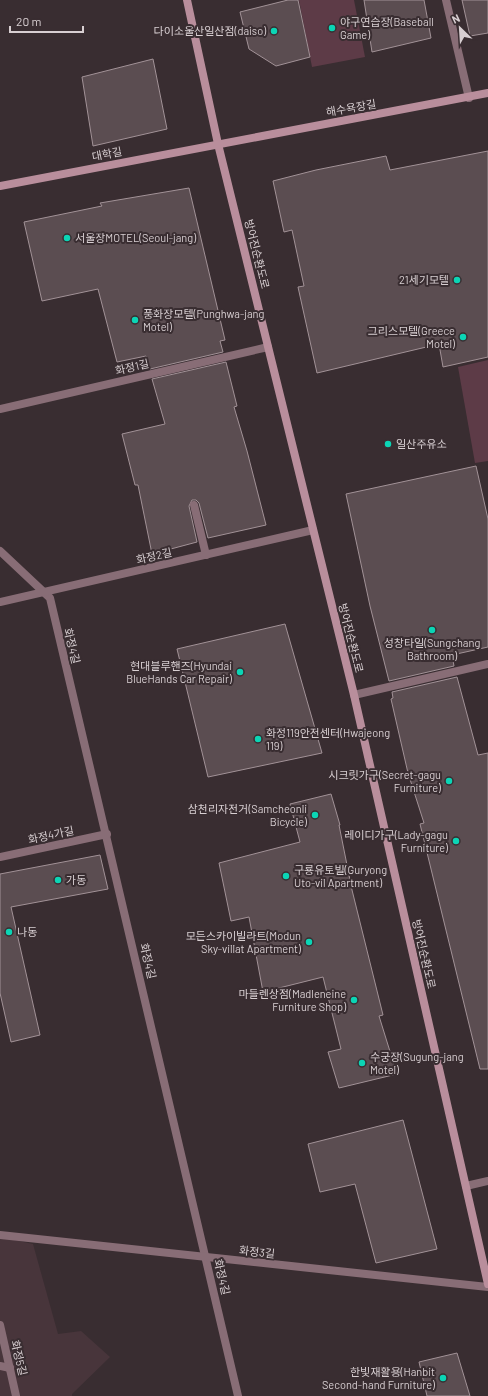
<svg xmlns="http://www.w3.org/2000/svg" width="488" height="1396" viewBox="0 0 488 1396" font-family="Barlow,'Noto Sans KR',sans-serif">
<rect width="100%" height="100%" fill="#392d31"/>
<polygon fill="#48353b" points="0,1237 33,1244 58,1334 81,1331 110,1357 72,1394 72,1396 0,1396"/>
<g fill="#5d3b47">
<polygon points="299,0 354,0 365,57 312,67"/>
<polygon points="488,360 488,461 475,463 458,367"/>
</g>
<g fill="#5b4d51" stroke="#a29297">
<polygon points="288,0 298,0 310,57 276,66 249,49 240,12"/>
<polygon points="364,0 424,0 431,38 372,52"/>
<polygon points="462,0 488,0 488,33 470,36"/>
<polygon points="153,59 167,129 93,146 82,77"/>
<polygon points="488,151 488,357 443,367 439,344 317,373 298,287 304,286 292,230 284,232 273,181 316,170 386,156 390,170"/>
<polygon points="189,188 225,340 220,341 223,352 150,369 146,356 117,362 98,289 42,301 24,222 102,206 100,203"/>
<polygon points="226,362 237,406 234,407 247,451 266,525 208,538 199,503 196,500 192,500 189,506 197,542 152,554 138,485 135,485 122,434 165,424 152,379"/>
<polygon points="476,466 488,519 488,647 452,655 454,666 389,681 370,606 346,494"/>
<polygon points="285,624 322,753 208,777 177,649"/>
<polygon points="457,677 478,755 488,753 488,1069 480,1069 420,824 424,823 408,773 391,699 393,698 392,692"/>
<polygon points="331,794 340,825 339,825 352,890 383,1015 379,1016 397,1074 339,1088 328,1052 341,1049 323,977 263,992 249,917 231,921 219,863 300,842 290,804"/>
<polygon points="100,855 108,889 11,907 40,1035 11,1042 0,993 0,874"/>
<polygon points="403,1120 437,1249 376,1263 355,1184 320,1192 308,1144"/>
<polygon points="457,1353 470,1396 427,1396 419,1362"/>
</g>
<g fill="none" stroke-linecap="round" stroke-linejoin="round">
<polyline stroke="#886d76" stroke-width="8" points="194,505 206,555"/>
<g stroke="#886d76" stroke-width="8">
<polyline points="446,0 469,98"/>
<polyline points="0,409 268,347"/>
<polyline points="0,551 50,598 238,1396"/>
<polyline points="0,602 313,530"/>
<polyline points="354,695 488,664"/>
<polyline points="0,857 107,834"/>
<polyline points="466,1186 488,1181"/>
<polyline points="0,1235 488,1287"/>
<polyline points="0,1325 16,1396"/>
<polyline points="0,1366 10,1368"/>
</g>
<g stroke="#b98e9c" stroke-width="8">
<polyline points="187,0 218,144 354,695 488,1284"/>
<polyline points="0,186 488,93"/>
</g>
</g>
<g fill="#0bd5b5" stroke="#392d31" stroke-width="1.5">
<circle cx="332" cy="28" r="4"/>
<circle cx="274" cy="31" r="4"/>
<circle cx="67" cy="238" r="4"/>
<circle cx="457" cy="280" r="4"/>
<circle cx="135" cy="320" r="4"/>
<circle cx="463" cy="337" r="4"/>
<circle cx="388" cy="444" r="4"/>
<circle cx="432" cy="630" r="4"/>
<circle cx="240" cy="672" r="4"/>
<circle cx="258" cy="739" r="4"/>
<circle cx="449" cy="781" r="4"/>
<circle cx="315" cy="815" r="4"/>
<circle cx="456" cy="841" r="4"/>
<circle cx="286" cy="876" r="4"/>
<circle cx="58" cy="880" r="4"/>
<circle cx="9" cy="932" r="4"/>
<circle cx="309" cy="942" r="4"/>
<circle cx="354" cy="1000" r="4"/>
<circle cx="362" cy="1063" r="4"/>
<circle cx="443" cy="1378" r="4"/>
</g>
<g text-anchor="middle" stroke-width="4" stroke-linejoin="round" paint-order="stroke">
<g font-size="11" fill="#d8cfd2" stroke="#392d31" text-anchor="end">
<text x="340" y="26" text-anchor="start">야구연습장(Baseball<tspan x="340" dy="13">Game)</tspan></text>
<text x="266" y="35">다이소울산일산점(daiso)</text>
<text x="75" y="242" text-anchor="start">서울장MOTEL(Seoul-jang)</text>
<text x="449" y="284">21세기모텔</text>
<text x="143" y="318" text-anchor="start">풍화장모텔(Punghwa-jang<tspan x="143" dy="13">Motel)</tspan></text>
<text x="455" y="335">그리스모텔(Greece<tspan x="455" dy="13">Motel)</tspan></text>
<text x="396" y="448" text-anchor="start">일산주유소</text>
<text x="432" y="647" text-anchor="middle">성창타일(Sungchang<tspan x="432" dy="13">Bathroom)</tspan></text>
<text x="232" y="670">현대블루핸즈(Hyundai<tspan x="232" dy="13">BlueHands Car Repair)</tspan></text>
<text x="266" y="737" text-anchor="start">화정119안전센터(Hwajeong<tspan x="266" dy="13">119)</tspan></text>
<text x="441" y="779">시크릿가구(Secret-gagu<tspan x="441" dy="13">Furniture)</tspan></text>
<text x="307" y="813">삼천리자전거(Samcheonli<tspan x="307" dy="13">Bicycle)</tspan></text>
<text x="448" y="839">레이디가구(Lady-gagu<tspan x="448" dy="13">Furniture)</tspan></text>
<text x="294" y="874" text-anchor="start">구룡유토빌(Guryong<tspan x="294" dy="13">Uto-vil Apartment)</tspan></text>
<text x="66" y="884" text-anchor="start">가동</text>
<text x="17" y="936" text-anchor="start">나동</text>
<text x="301" y="940">모든스카이빌라트(Modun<tspan x="301" dy="13">Sky-villat Apartment)</tspan></text>
<text x="346" y="998">마들렌상점(Madleneine<tspan x="346" dy="13">Furniture Shop)</tspan></text>
<text x="370" y="1061" text-anchor="start">수궁장(Sugung-jang<tspan x="370" dy="13">Motel)</tspan></text>
<text x="435" y="1376">한빛재활용(Hanbit<tspan x="435" dy="13">Second-hand Furniture)</tspan></text>
</g>
<g font-size="11" fill="#d8cfd2" stroke="#392d31">
<text transform="translate(351 108) rotate(-10)" y="4">해수욕장길</text>
<text transform="translate(107 154) rotate(-11)" y="4">대학길</text>
<text transform="translate(257 254) rotate(76)" y="4">방어진순환도로</text>
<text transform="translate(132 367) rotate(-13)" y="4">화정1길</text>
<text transform="translate(154 556) rotate(-13)" y="4">화정2길</text>
<text transform="translate(351 638) rotate(76)" y="4">방어진순환도로</text>
<text transform="translate(72 646) rotate(76)" y="4">화정4길</text>
<text transform="translate(51 835) rotate(-12)" y="4">화정4가길</text>
<text transform="translate(424 954) rotate(77)" y="4">방어진순환도로</text>
<text transform="translate(148 961) rotate(77)" y="4">화정4길</text>
<text transform="translate(257 1252) rotate(6)" y="4">화정3길</text>
<text transform="translate(222 1277) rotate(77)" y="4">화정4길</text>
<text transform="translate(19 1358) rotate(77)" y="4">화정5길</text>
</g>
</g>
<g transform="translate(460 28) rotate(335)" stroke="#392d31" stroke-width="3" paint-order="stroke">
<path d="M0-3L7 15L0 10L-7 15Z" fill="#d8cfd2"/>
<text y="-6" font-size="11" font-weight="bold" text-anchor="middle" fill="#d8cfd2">N</text>
</g>
<path d="M10 26v6h73v-6" fill="none" stroke="#d8cfd2" stroke-width="2"/>
<text x="16" y="26" font-size="12" fill="#d8cfd2" stroke="#392d31" stroke-width="3" paint-order="stroke">20 m</text>
</svg>
